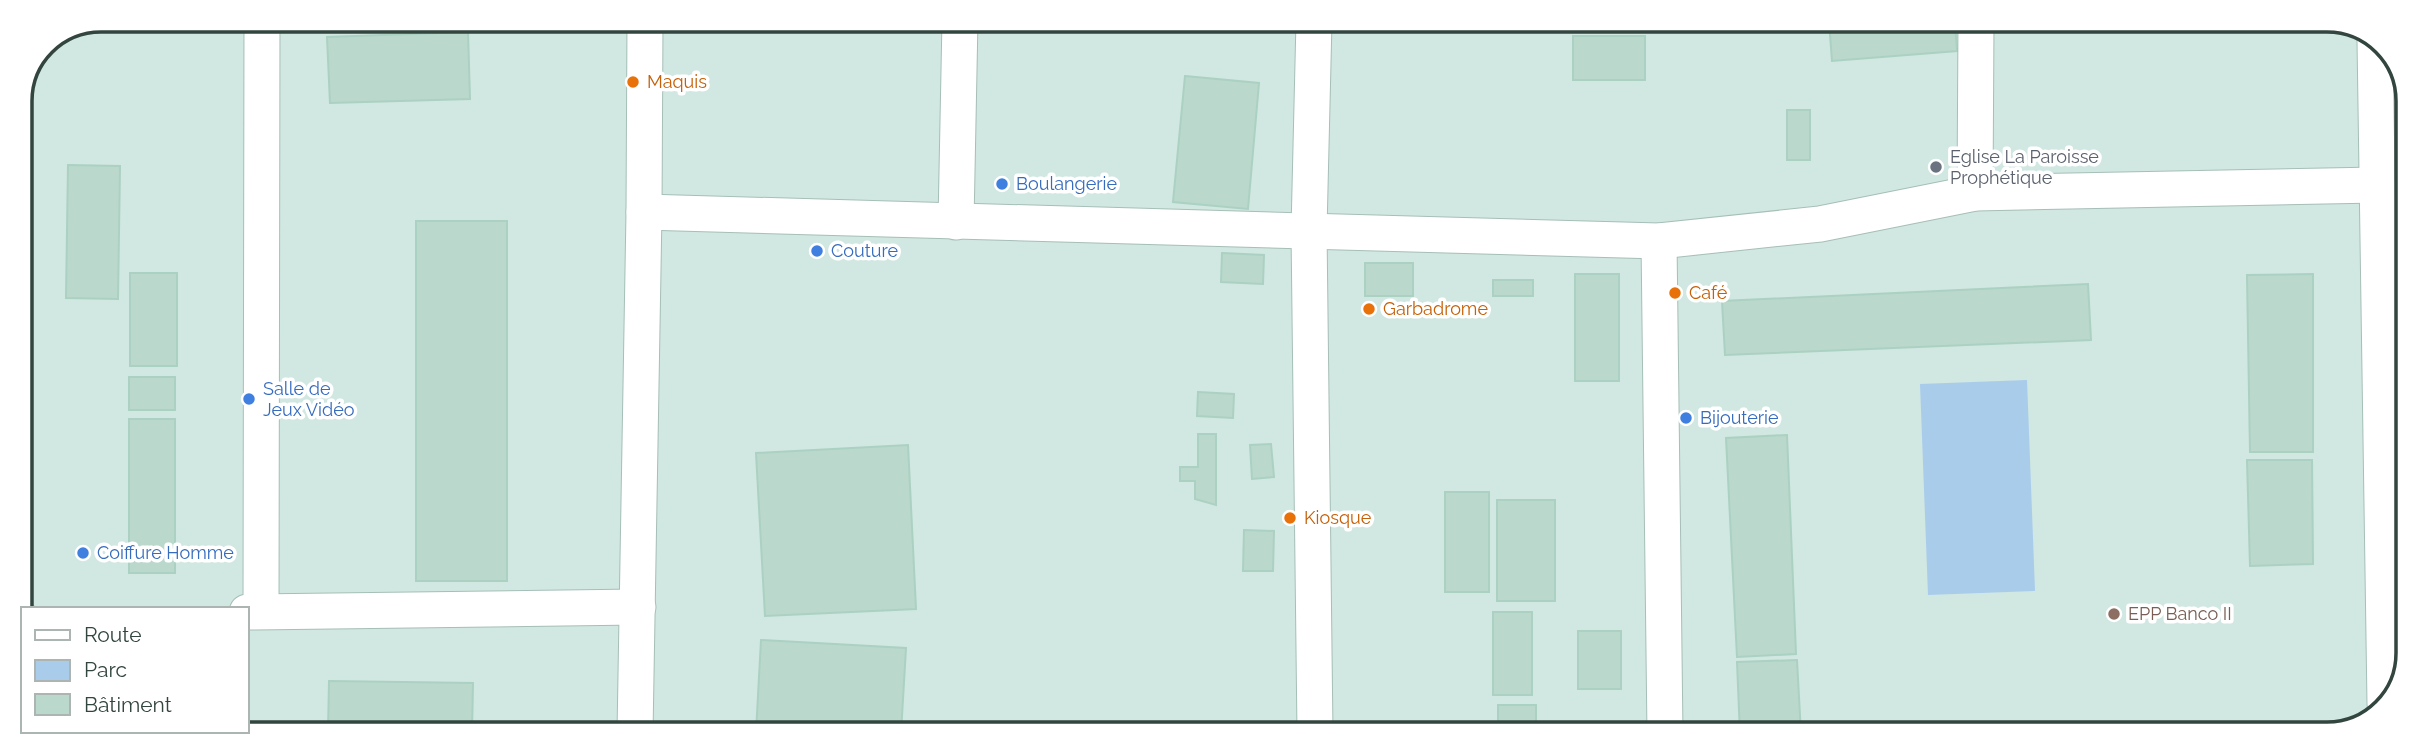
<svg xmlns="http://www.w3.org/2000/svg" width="2427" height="754" viewBox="0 0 2427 754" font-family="Raleway,sans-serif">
<rect width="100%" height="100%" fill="#e4f3ef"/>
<polygon fill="#d1e7e1" points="101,19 2348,22 2391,51 2408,95 2405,675 2376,718 2327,735 79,732 247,731 247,609 23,609 23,667 19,659 19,100 43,43"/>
<polygon fill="#a9cceb" points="2027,380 2035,591 1928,595 1920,384"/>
<g fill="#bbd8cd" stroke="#abd1c2" stroke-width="2">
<polygon points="1829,21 1955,22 1957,51 1832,61"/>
<polygon points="468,32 470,99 330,103 327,37"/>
<rect x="1573" y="36" width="72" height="44"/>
<polygon points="1185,76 1259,83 1248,209 1173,202"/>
<rect x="1787" y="110" width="23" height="50"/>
<polygon points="68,165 120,166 118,299 66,298"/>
<rect x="416" y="221" width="91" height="360"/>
<polygon points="1222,253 1264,255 1263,284 1221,282"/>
<rect x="1365" y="263" width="48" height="33"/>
<rect x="130" y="273" width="47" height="93"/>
<rect x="1575" y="274" width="44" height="107"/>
<polygon points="2313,274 2313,452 2250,452 2247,275"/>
<rect x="1493" y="280" width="40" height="16"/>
<polygon points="2088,284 2091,340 1725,355 1722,301"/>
<rect x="129" y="377" width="46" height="33"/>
<polygon points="1198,392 1234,394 1233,418 1197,416"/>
<rect x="129" y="419" width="46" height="154"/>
<polygon points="1198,434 1216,434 1216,505 1195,499 1195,481 1180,481 1180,467 1198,467"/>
<polygon points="1787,435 1796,654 1737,657 1726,438"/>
<polygon points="1271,444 1274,477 1252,479 1250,445"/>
<polygon points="908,445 916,609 765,616 756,453"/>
<polygon points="2247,460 2312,460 2313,564 2250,566"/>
<rect x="1445" y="492" width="44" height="100"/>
<rect x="1497" y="500" width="58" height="101"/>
<polygon points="1244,530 1274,531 1273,571 1243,571"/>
<rect x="1493" y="612" width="39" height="83"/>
<rect x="1578" y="631" width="43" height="58"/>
<polygon points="761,640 906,648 901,733 756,733"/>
<polygon points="1797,660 1801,734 1740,734 1737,662"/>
<polygon points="329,681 473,683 472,732 328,732"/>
<rect x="1498" y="705" width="38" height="29"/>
<rect x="1575" y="728" width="62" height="6"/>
</g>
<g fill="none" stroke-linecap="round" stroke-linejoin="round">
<defs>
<g id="street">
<polyline points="1314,21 1309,230 1315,733"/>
<polyline points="2375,40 2385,704"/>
<polyline points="1975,193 1976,22"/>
<polyline points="644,212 1659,241 1820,224 1975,193 2377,185"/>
<polyline points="956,222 960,20"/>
<polyline points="1659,241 1665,734"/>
<polyline points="261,611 262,19"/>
<polyline points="247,612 638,607"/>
<polyline points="19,620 23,620"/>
<polyline points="635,733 644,212 645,20"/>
</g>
</defs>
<use href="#street" stroke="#a6bfb7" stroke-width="37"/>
<use href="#street" stroke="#fff" stroke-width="35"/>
</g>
<g fill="#e8710a" stroke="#fff" stroke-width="2.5">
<circle cx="633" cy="82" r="7"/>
<circle cx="1675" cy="293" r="7"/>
<circle cx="1369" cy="309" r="7"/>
<circle cx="1290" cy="518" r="7"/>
</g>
<circle fill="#6b7280" stroke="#fff" stroke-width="2.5" cx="1936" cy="167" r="7"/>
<g fill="#3f7fe0" stroke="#fff" stroke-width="2.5">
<circle cx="1002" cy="184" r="7"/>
<circle cx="817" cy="251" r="7"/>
<circle cx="249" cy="399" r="7"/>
<circle cx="1686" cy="418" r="7"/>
<circle cx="83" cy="553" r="7"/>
</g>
<circle fill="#8d6e63" stroke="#fff" stroke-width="2.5" cx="2114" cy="614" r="7"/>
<g text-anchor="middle" stroke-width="7" stroke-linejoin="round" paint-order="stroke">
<g font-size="18" fill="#c56008" stroke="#fff" text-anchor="start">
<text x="647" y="88">Maquis</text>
<text x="1689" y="299">Café</text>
<text x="1383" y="315">Garbadrome</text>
<text x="1304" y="524">Kiosque</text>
</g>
<g font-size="18" fill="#5b616d" stroke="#fff" text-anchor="start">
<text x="1950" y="163">Eglise La Paroisse<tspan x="1950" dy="21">Prophétique</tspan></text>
</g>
<g font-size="18" fill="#366cbe" stroke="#fff" text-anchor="start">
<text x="1016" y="190">Boulangerie</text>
<text x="831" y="257">Couture</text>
<text x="263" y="395">Salle de<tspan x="263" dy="21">Jeux Vidéo</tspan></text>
<text x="1700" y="424">Bijouterie</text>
<text x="97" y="559">Coiffure Homme</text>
</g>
<g font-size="18" fill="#785e54" stroke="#fff" text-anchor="start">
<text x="2128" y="620">EPP Banco II</text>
</g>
</g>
<path d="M0 0H2427V754H0ZM101 32H2327A69 69 0 0 1 2396 101V653A69 69 0 0 1 2327 722H101A69 69 0 0 1 32 653V101A69 69 0 0 1 101 32Z" fill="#fff" fill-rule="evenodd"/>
<path fill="none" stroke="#33453f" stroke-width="3.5" d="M101 32H2327A69 69 0 0 1 2396 101V653A69 69 0 0 1 2327 722H101A69 69 0 0 1 32 653V101A69 69 0 0 1 101 32Z"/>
<rect x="21" y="607" width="228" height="126" fill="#ffffff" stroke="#adb5b2" stroke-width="2"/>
<rect x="35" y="630" width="35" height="10" fill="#ffffff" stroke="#adb5b2" stroke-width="2"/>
<text x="84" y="642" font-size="21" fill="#33453f">Route</text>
<rect x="35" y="660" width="35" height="21" fill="#a9cceb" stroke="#adb5b2" stroke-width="2"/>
<text x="84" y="677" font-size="21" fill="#33453f">Parc</text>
<rect x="35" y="694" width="35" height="21" fill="#bbd8cd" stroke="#adb5b2" stroke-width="2"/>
<text x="84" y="712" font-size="21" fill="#33453f">Bâtiment</text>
</svg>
